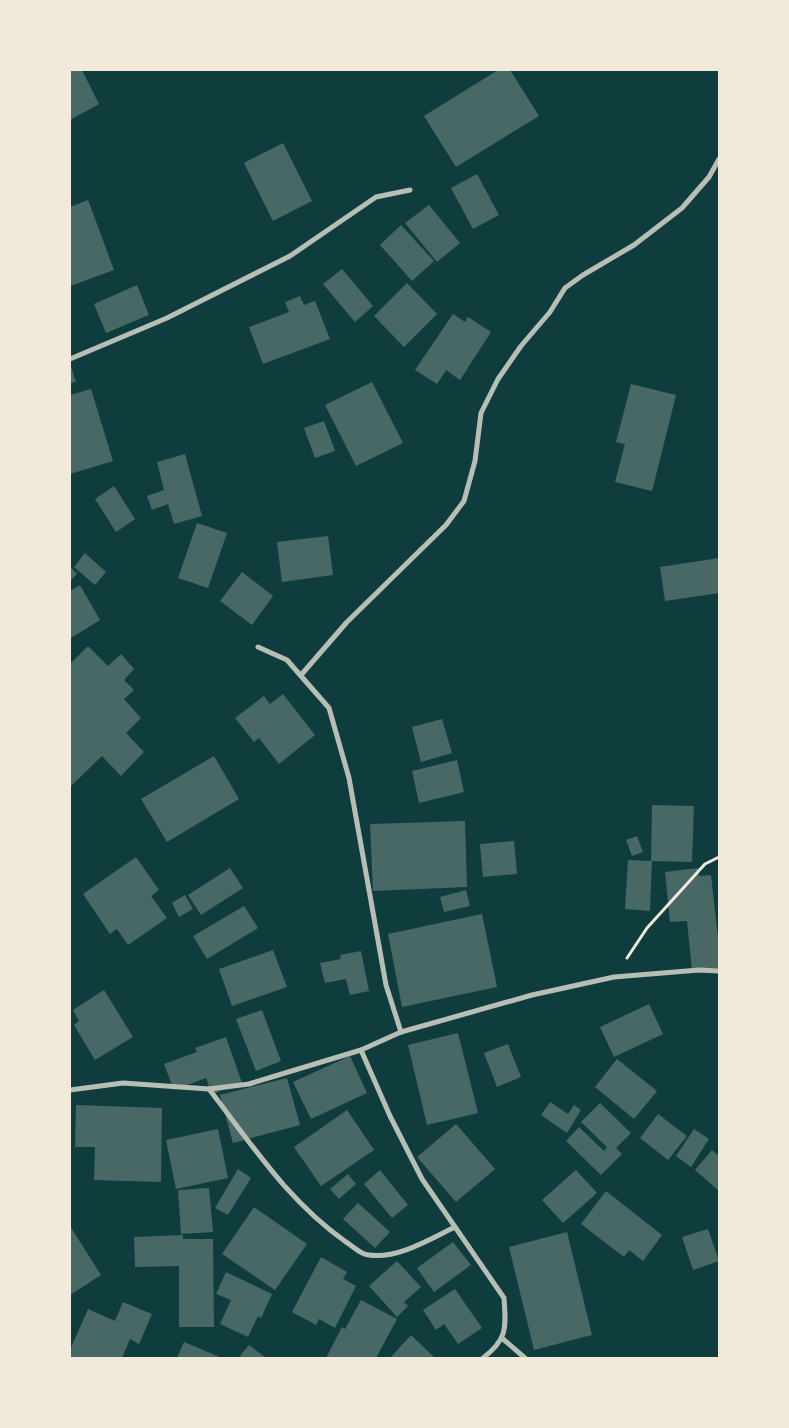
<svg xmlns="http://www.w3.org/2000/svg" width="789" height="1428" viewBox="0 0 789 1428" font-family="Roboto,sans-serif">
<rect width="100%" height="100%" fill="#0f3d3e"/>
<g fill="#486865">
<polygon points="70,70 82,70 99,104 70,120"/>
<polygon points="498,70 510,70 539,116 456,167 424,116"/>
<polygon points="283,143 312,201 273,221 244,163"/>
<polygon points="477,174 499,215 473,229 451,188"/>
<polygon points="88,200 114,270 70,286 70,207"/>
<polygon points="429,205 460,243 437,262 405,223"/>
<polygon points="401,225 434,261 412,281 380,245"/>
<polygon points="342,269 373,306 355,322 323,284"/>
<polygon points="407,283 437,314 404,347 374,316"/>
<polygon points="137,285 149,315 106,333 94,304"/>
<polygon points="300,296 304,305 315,301 330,339 263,364 249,327 289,312 285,302"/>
<polygon points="453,314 465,322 468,317 491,332 460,380 446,370 437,384 415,370"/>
<polygon points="70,364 76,382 70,383"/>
<polygon points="372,382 403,443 356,466 325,405"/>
<polygon points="631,384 676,395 652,491 615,482 625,444 616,442"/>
<polygon points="91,389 113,461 70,474 70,395"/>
<polygon points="324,421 335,451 315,458 304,428"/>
<polygon points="185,454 202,516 174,524 168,504 152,510 147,496 164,490 157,462"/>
<polygon points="114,486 135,519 116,532 95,499"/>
<polygon points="197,523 227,533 208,588 178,578"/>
<polygon points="328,536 333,575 282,582 277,542"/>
<polygon points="85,553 106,572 95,585 74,567"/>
<polygon points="719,558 719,593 665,601 660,567"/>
<polygon points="70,567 77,574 70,581"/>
<polygon points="242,572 273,596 252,625 220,601"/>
<polygon points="80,585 100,620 71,638 70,591"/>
<polygon points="88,646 108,666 121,654 134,669 124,680 134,690 124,699 141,718 126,733 144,752 121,776 102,756 70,787 70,664"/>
<polygon points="283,694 315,735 279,764 259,738 254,742 235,718 264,696 270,704"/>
<polygon points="442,719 452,753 421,762 412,727"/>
<polygon points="214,756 239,799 167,842 141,799"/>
<polygon points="457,760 464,792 419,803 412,771"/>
<polygon points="652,805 694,806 692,862 651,861"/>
<polygon points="465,821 467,887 373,891 370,824"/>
<polygon points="637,836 643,852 632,856 626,840"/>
<polygon points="514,841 517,874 483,877 480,844"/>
<polygon points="136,857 159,890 151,896 167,918 128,945 117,929 110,934 83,894"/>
<polygon points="628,860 652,861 650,911 625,909"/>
<polygon points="230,868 243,888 201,915 188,895"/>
<polygon points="698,868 699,876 711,875 719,946 719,968 692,971 687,921 670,922 665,872"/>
<polygon points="466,890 470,906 444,912 440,897"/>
<polygon points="185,895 193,909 179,917 172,903"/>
<polygon points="244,906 258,928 207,959 193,936"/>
<polygon points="482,914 497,987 402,1007 388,934"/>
<polygon points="273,950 287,987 232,1006 219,969"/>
<polygon points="361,951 369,991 350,995 346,979 325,983 320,963 341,959 340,955"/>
<polygon points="104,990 133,1037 95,1060 74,1025 79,1021 73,1010"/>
<polygon points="649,1004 663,1034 614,1057 600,1027"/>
<polygon points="262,1010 281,1061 256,1071 236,1019"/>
<polygon points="458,1033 478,1113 427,1125 408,1045"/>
<polygon points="226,1037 242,1083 212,1094 206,1078 174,1090 164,1064 197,1052 195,1048"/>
<polygon points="508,1044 521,1077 497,1087 484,1053"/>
<polygon points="350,1056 367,1093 311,1119 293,1082"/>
<polygon points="617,1059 657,1091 634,1119 595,1087"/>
<polygon points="287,1078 300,1125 233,1143 220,1095"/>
<polygon points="550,1102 568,1114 574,1105 581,1110 567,1133 541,1115"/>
<polygon points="600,1103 631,1133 616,1148 622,1154 601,1175 566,1141 579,1127 604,1151 607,1147 581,1122"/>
<polygon points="76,1105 162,1108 161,1182 94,1180 95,1147 75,1147"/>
<polygon points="347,1110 374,1150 321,1186 294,1147"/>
<polygon points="658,1114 687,1136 668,1160 640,1138"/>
<polygon points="456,1124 495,1169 456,1202 417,1157"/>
<polygon points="218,1129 228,1178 176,1189 166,1140"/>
<polygon points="694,1129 709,1139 691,1167 676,1156"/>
<polygon points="712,1150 719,1156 719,1191 695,1170"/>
<polygon points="238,1169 251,1178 228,1215 215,1208"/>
<polygon points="380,1170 408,1205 392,1218 364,1184"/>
<polygon points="576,1170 597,1193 563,1223 542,1200"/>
<polygon points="348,1174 356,1184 339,1199 330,1189"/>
<polygon points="209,1188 213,1232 181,1234 178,1190"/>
<polygon points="606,1191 662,1235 643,1261 629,1250 624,1257 581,1224"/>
<polygon points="358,1203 390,1232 375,1248 343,1219"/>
<polygon points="254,1207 307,1244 275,1290 222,1254"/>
<polygon points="70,1226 101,1275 70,1295"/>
<polygon points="708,1229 719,1261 693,1270 682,1237"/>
<polygon points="567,1232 592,1335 534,1350 509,1247"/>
<polygon points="183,1235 183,1239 213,1239 214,1327 179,1327 179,1266 135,1267 134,1237"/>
<polygon points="453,1242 471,1265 434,1292 417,1268"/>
<polygon points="321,1257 347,1272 343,1279 356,1286 335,1328 319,1319 316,1325 292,1312"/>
<polygon points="397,1261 421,1287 404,1302 408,1306 397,1317 369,1286"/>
<polygon points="226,1272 272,1294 261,1318 258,1316 248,1337 220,1324 231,1300 216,1294"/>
<polygon points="455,1289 482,1328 458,1344 444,1324 436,1330 423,1310"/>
<polygon points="361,1300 397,1319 376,1358 326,1358 342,1327 345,1329"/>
<polygon points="123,1302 152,1314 139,1344 130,1339 122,1358 70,1358 70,1350 88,1309 115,1321"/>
<polygon points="411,1335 435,1358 390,1358"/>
<polygon points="184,1342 222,1358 177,1358"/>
<polygon points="249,1345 266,1358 242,1358 240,1356"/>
</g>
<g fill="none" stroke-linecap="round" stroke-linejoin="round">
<polyline stroke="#f1e9da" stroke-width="3" points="627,958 647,928 705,864 719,857"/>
<g stroke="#b8beb3" stroke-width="5">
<polyline points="70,359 167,318 290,256 376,197 410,190"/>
<polyline points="258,647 287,660 329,708 349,778 386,985 401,1032"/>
<polyline points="301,675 347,622 446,525 464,501 475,461 481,413 498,379 521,346 550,312 565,288 583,275 634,245 682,208 709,177 719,159"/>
<path d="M361 1050 390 1116 422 1179 504 1298C506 1327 508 1339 483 1358"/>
<path d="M209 1089C253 1146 287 1200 346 1242 353 1246 361 1255 369 1255 398 1259 430 1239 455 1227"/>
<polyline points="70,1090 123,1083 209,1089 249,1084 361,1050 401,1032 532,995 614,977 699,970 719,971"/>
<polyline points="503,1339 525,1358"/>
</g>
</g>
<rect width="789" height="1428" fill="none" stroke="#f1e9da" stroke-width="142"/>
</svg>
